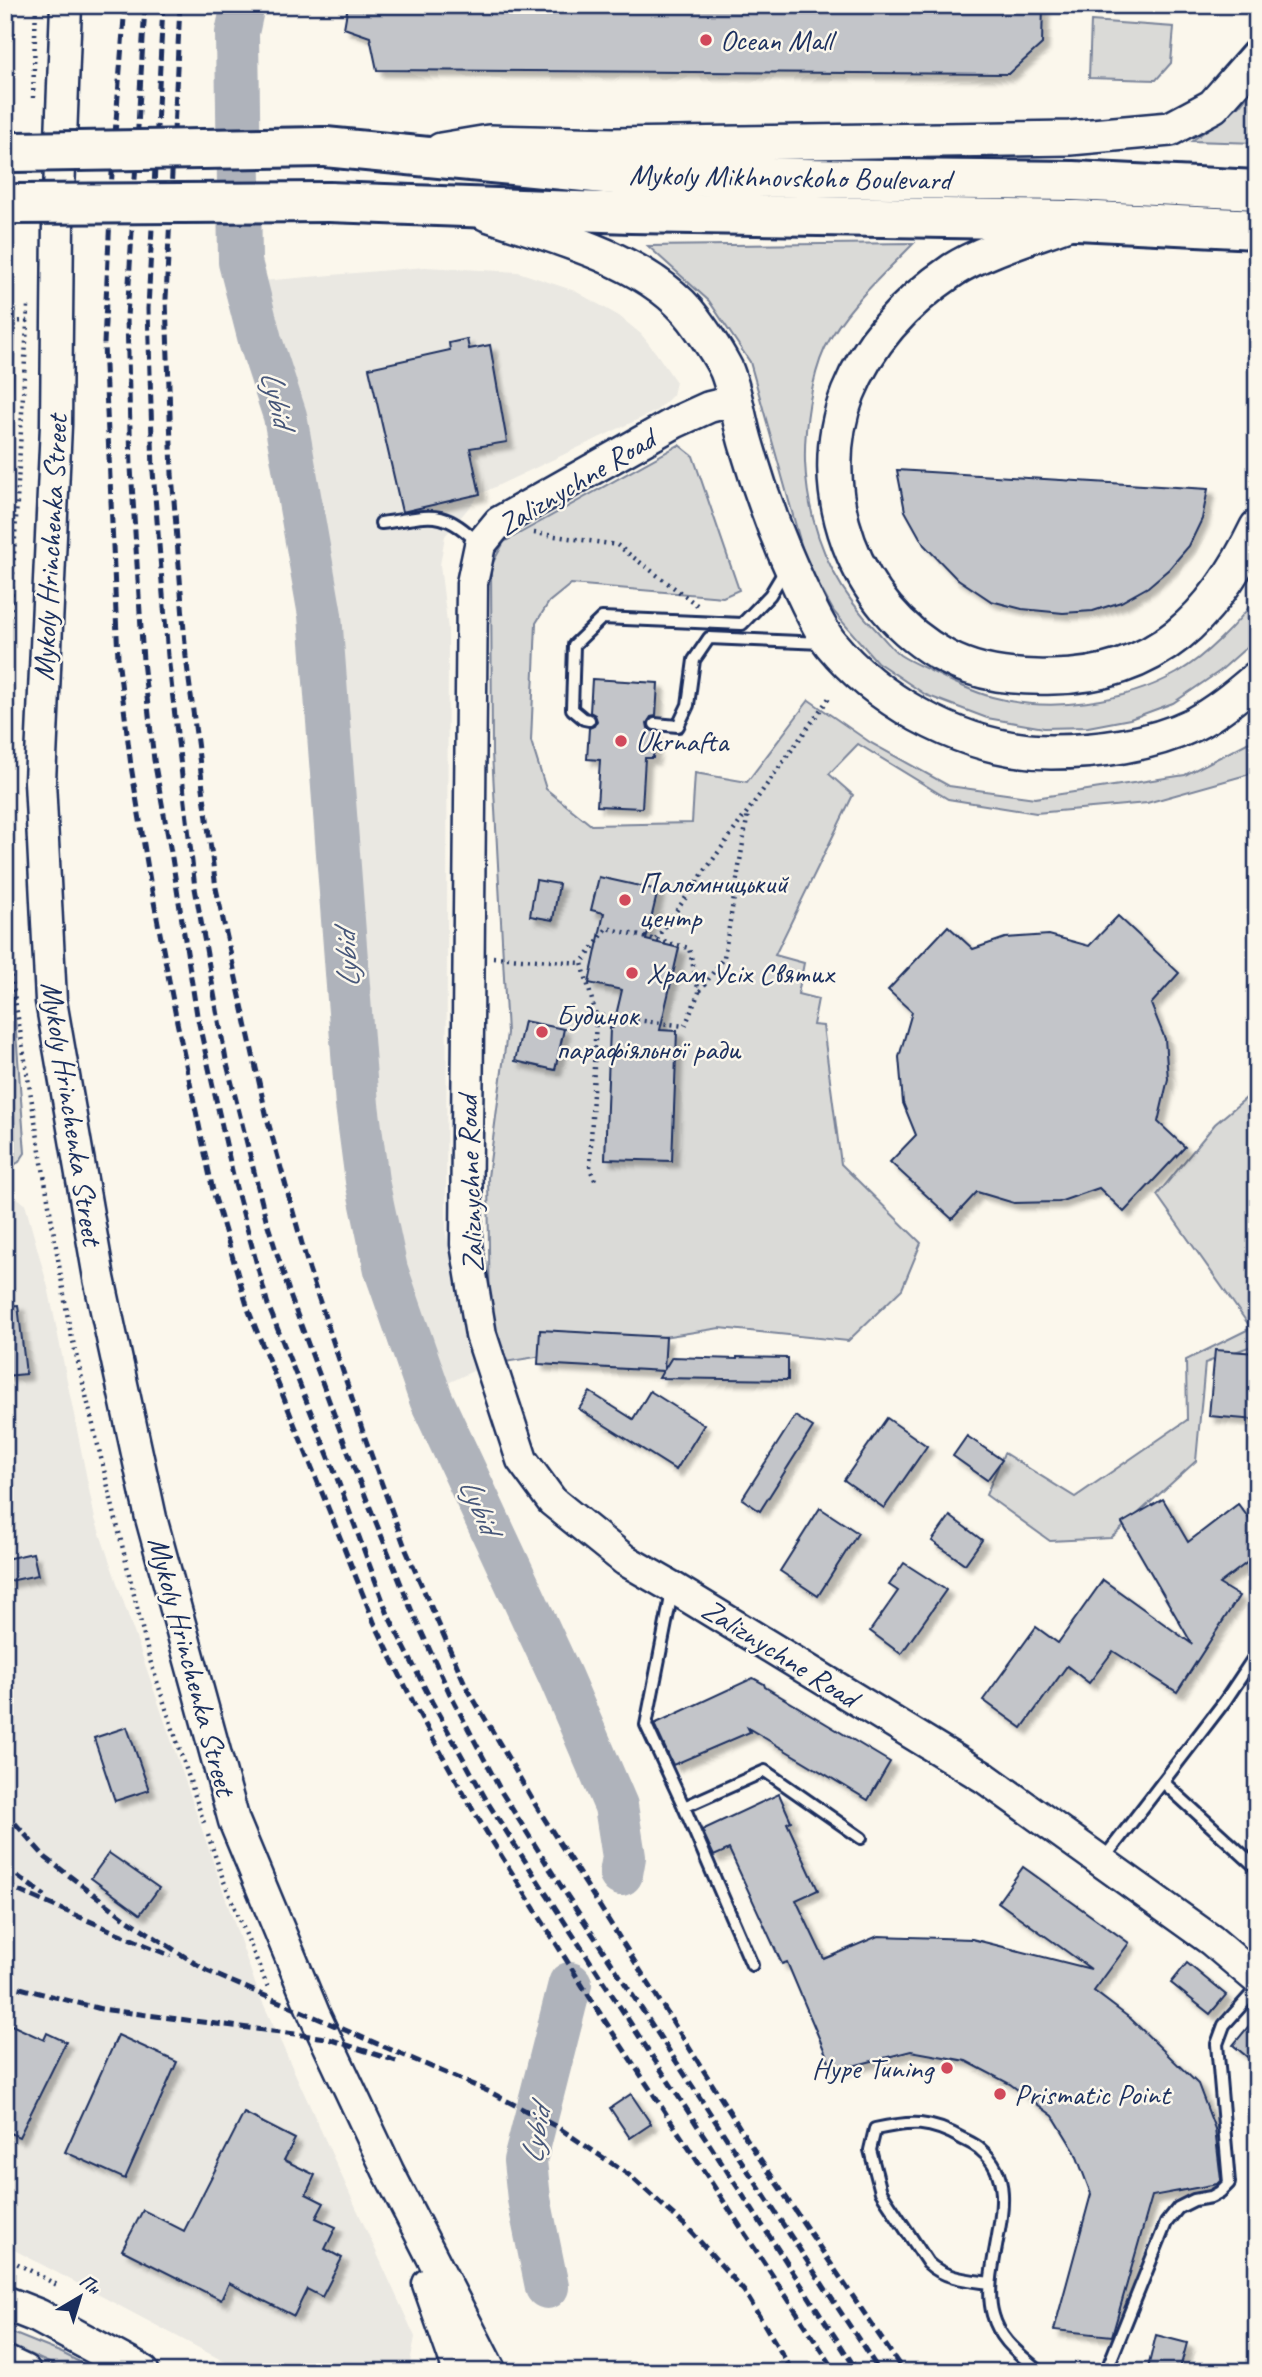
<svg xmlns="http://www.w3.org/2000/svg" width="1262" height="2377" viewBox="0 0 1262 2377" font-family="Caveat,sans-serif">
<defs>
<filter id="shadow"><feDropShadow dx="6" dy="6" stdDeviation="2" flood-color="#0004"/></filter>
</defs>
<rect width="100%" height="100%" fill="#fbf7ec"/>
<filter id="ink" filterUnits="userSpaceOnUse"><feTurbulence type="fractalNoise" baseFrequency=".0143" numOctaves="2"/><feDisplacementMap in="SourceGraphic" scale="14" xChannelSelector="R" yChannelSelector="G"/><feConvolveMatrix kernelMatrix="1 2 1 2 8 2 1 2 1" color-interpolation-filters="sRGB"/></filter>
<g filter="url(#ink)">
<g fill="#eae8e2">
<polygon points="5,5 16,5 12,100 5,100"/>
<polygon points="425,267 518,272 575,291 619,316 641,334 656,353 676,382 673,395 656,411 480,494 445,536 440,565 448,630 446,1234 477,1369 440,1387 396,1272 372,1176 367,1136 324,596 262,281"/>
<polygon points="14,1195 25,1204 49,1291 95,1519 258,1992 415,2337 409,2368 406,2372 244,2372 5,2245 5,1197"/>
</g>
<g fill="#dadad7" stroke="#7a849a" stroke-width="2">
<polygon points="1091,21 1174,27 1171,63 1156,80 1089,78"/>
<polygon points="1257,84 1257,143 1192,141 1240,105"/>
<path d="M914 243C882 276 846 307 825 348 811 378 804 429 805 462 808 528 831 585 878 632 885 640 892 649 900 655 909 661 919 665 929 670 948 680 970 691 992 697 1050 713 1124 703 1177 673 1206 656 1237 624 1257 597L1256 639 1220 671 1173 703 1130 719 1088 727 1044 728 987 718 926 695 877 662 834 612 806 562 750 362 709 301 648 246Z"/>
<polygon points="16,310 7,514 5,520 5,314"/>
<polygon points="679,445 693,456 739,590 723,597 571,584 549,602 536,623 531,741 546,789 591,825 692,823 695,773 747,782 809,700 871,743 949,786 1035,798 1185,775 1257,738 1257,772 1147,803 1036,813 948,799 858,744 829,774 853,795 775,955 804,963 798,994 818,999 813,1025 823,1026 841,1164 921,1243 902,1289 848,1341 720,1328 505,1362 490,1319 488,1177 507,1033 492,753 491,566 504,542"/>
<polygon points="5,884 25,1153 19,1162 5,1170"/>
<polygon points="1257,1089 1257,1344 1205,1363 1196,1461 1111,1538 1050,1541 986,1495 1004,1453 1075,1497 1187,1420 1186,1360 1251,1328 1157,1195 1215,1124"/>
<polygon points="5,2330 62,2353 99,2372 69,2372 5,2343"/>
</g>
<g fill="none" stroke-linecap="round" stroke-linejoin="round">
<g stroke="#afb3bb" stroke-width="44">
<polyline points="243,5 237,33 240,262 260,340 285,416 320,615 357,1105 367,1181 386,1270 431,1399 560,1676 616,1806 624,1857 621,1874"/>
<polyline points="547,2287 529,2199 525,2161 570,1984"/>
</g>
</g>
<g fill="#c3c5c9" stroke="#1b2f5e" stroke-width="2" filter="url(#shadow)">
<polygon points="348,5 1043,5 1042,44 1009,74 377,70 370,37 344,28"/>
<polygon points="467,339 469,349 490,345 507,442 470,448 480,494 402,512 369,368 450,350 449,343"/>
<polygon points="897,470 1208,489 1202,519 1189,546 1169,569 1148,587 1121,602 1093,611 1063,613 1022,609 991,601 955,577 924,545 905,511"/>
<polygon points="592,679 658,683 656,716 651,717 647,723 648,728 655,732 653,758 645,758 642,808 597,806 600,760 587,759 589,728 594,726 597,721 595,715 590,712"/>
<polygon points="599,877 658,890 646,940 679,948 660,1030 677,1031 672,1161 605,1159 610,1028 613,1028 622,990 589,983 604,913 591,910"/>
<polygon points="536,880 559,884 553,920 530,916"/>
<polygon points="1118,916 1179,973 1151,1004 1165,1039 1168,1079 1158,1122 1185,1147 1124,1212 1099,1188 1059,1202 1014,1203 977,1192 952,1219 890,1162 916,1135 903,1103 899,1057 912,1012 888,990 948,926 973,949 1005,938 1049,935 1089,946"/>
<polygon points="524,1021 564,1029 555,1070 515,1061"/>
<polygon points="18,1305 26,1374 5,1376 5,1306"/>
<polygon points="540,1330 666,1337 664,1370 672,1357 737,1359 737,1357 788,1358 788,1380 659,1378 663,1371 538,1364"/>
<polygon points="1215,1350 1257,1353 1257,1420 1209,1416"/>
<polygon points="650,1391 704,1425 676,1470 579,1409 590,1392 633,1419"/>
<polygon points="795,1416 813,1427 760,1511 742,1499"/>
<polygon points="887,1418 927,1446 884,1508 844,1480"/>
<polygon points="967,1436 1002,1460 987,1480 953,1456"/>
<polygon points="1163,1499 1188,1542 1238,1504 1257,1529 1257,1555 1219,1584 1239,1596 1177,1692 1113,1651 1089,1683 1067,1666 1022,1728 983,1700 1036,1627 1058,1643 1103,1580 1192,1644 1122,1523"/>
<polygon points="820,1508 858,1533 818,1596 780,1571"/>
<polygon points="950,1516 982,1540 965,1564 932,1541"/>
<polygon points="33,1553 38,1575 5,1582 5,1559"/>
<polygon points="904,1563 946,1590 901,1654 870,1631 898,1591 889,1585"/>
<polygon points="753,1678 764,1684 765,1687 890,1762 868,1800 748,1728 750,1732 673,1765 654,1724"/>
<polygon points="127,1727 149,1790 115,1801 94,1738"/>
<polygon points="779,1794 791,1821 787,1823 818,1890 796,1900 824,1959 878,1936 972,1939 1091,1969 998,1902 1023,1867 1129,1943 1094,1991 1131,2019 1198,2084 1215,2129 1221,2180 1217,2184 1152,2196 1112,2336 1054,2330 1091,2194 1075,2152 1053,2116 1010,2084 966,2061 911,2051 833,2071 787,1962 782,1964 729,1849 714,1856 702,1830"/>
<polygon points="109,1853 159,1888 140,1914 91,1878"/>
<polygon points="1187,1963 1226,1995 1210,2014 1171,1983"/>
<polygon points="1257,2016 1257,2065 1233,2045"/>
<polygon points="5,2022 44,2040 47,2033 66,2042 19,2137 5,2131"/>
<polygon points="118,2035 177,2062 125,2179 65,2152"/>
<polygon points="631,2094 651,2124 630,2138 610,2108"/>
<polygon points="244,2113 295,2139 284,2160 315,2175 306,2194 324,2203 316,2218 336,2227 325,2249 342,2258 322,2297 307,2289 294,2316 229,2283 221,2300 122,2250 143,2210 184,2231"/>
<polygon points="1156,2335 1187,2343 1179,2372 1147,2372"/>
</g>
<g fill="none" stroke-linecap="round" stroke-linejoin="round">
<defs>
<g id="lane">
<path d="M381 523C429 517 442 506 479 544"/>
<polyline points="589,720 584,719 572,709 574,645 602,618 742,624 770,595 785,570"/>
<polyline points="655,724 678,726 688,705 694,660 709,638 822,643"/>
<polyline points="672,1592 646,1725 684,1807 765,1771 861,1838"/>
<polyline points="1163,1782 1257,1868"/>
<polyline points="684,1807 752,1965"/>
<polyline points="1102,1861 1225,1701 1257,1653"/>
<path d="M990 2283C968 2280 945 2279 928 2263L881 2192 870 2150 875 2129C911 2121 930 2120 963 2139 969 2142 976 2145 981 2150 1029 2189 978 2264 993 2315 1000 2341 1020 2354 1040 2372"/>
<polyline points="1106,2372 1166,2223 1178,2208 1194,2200 1211,2197 1220,2192 1229,2183 1217,2044 1224,2025 1257,1988"/>
</g>
<g id="secondary">
<polyline points="66,5 58,220 56,425 40,781 51,1001 99,1278 151,1518 234,1821 315,2016 388,2171 491,2372"/>
<polyline points="734,401 709,407 676,422 499,522 480,545 472,583 466,1244 481,1335 522,1460 552,1501 625,1560 672,1587 985,1778 1211,1940 1257,1979"/>
<polyline points="428,2284 459,2372"/>
</g>
<g id="primary">
<polyline points="441,150 489,142 614,145 1070,138 1170,129 1213,106 1257,56"/>
<path d="M487 214C554 237 650 260 694 319 705 334 718 353 726 369 736 393 739 422 747 447 761 495 779 542 800 587 809 606 818 627 831 644 854 672 886 697 918 715 958 737 1004 752 1051 752 1096 752 1151 745 1192 725 1216 713 1237 695 1257 678"/>
<path d="M1070 222C1036 235 982 251 953 270 907 301 869 341 848 393 811 489 854 608 946 657 979 675 1017 678 1053 677 1157 676 1214 616 1257 527"/>
<polyline points="5,2303 38,2316 142,2372"/>
<polyline points="5,2363 24,2372"/>
</g>
<g id="highway">
<polyline points="325,147 626,176 1073,181 1257,190"/>
<polyline points="329,202 631,213 1077,220 1257,229"/>
</g>
</defs>
<use href="#lane" stroke="#1b2f5e" stroke-width="16"/>
<use href="#secondary" stroke="#1b2f5e" stroke-width="35"/>
<use href="#primary" stroke="#1b2f5e" stroke-width="38"/>
<use href="#highway" stroke="#1b2f5e" stroke-width="44"/>
<g stroke="#1b2f5e" stroke-width="4.5" stroke-dasharray="2 5" stroke-linecap="butt">
<polyline points="33,98 36,5"/>
<polyline points="5,322 27,321"/>
<polyline points="534,533 617,545 697,605"/>
<polyline points="5,714 28,306"/>
<polyline points="5,843 11,976 69,1325 149,1657 205,1826"/>
<polyline points="656,939 829,698"/>
<polyline points="493,957 582,963"/>
<polyline points="700,991 724,957 748,813"/>
<polyline points="595,1180 590,1169 596,1015 582,963 607,928 689,948 699,992 685,1026 596,1015"/>
<polyline points="208,1835 223,1879 269,1990"/>
<polyline points="5,2257 59,2286"/>
</g>
<use href="#lane" stroke="#fbf7ec" stroke-width="10"/>
<use href="#secondary" stroke="#fbf7ec" stroke-width="30"/>
<use href="#primary" stroke="#fbf7ec" stroke-width="33"/>
<use href="#highway" stroke="#fbf7ec" stroke-width="38"/>
<g stroke="#1b2f5e" stroke-width="5" stroke-dasharray="10 5" stroke-linecap="butt">
<polyline points="125,5 112,173 104,344 118,658 131,766 150,881 177,1022 213,1191 248,1309 374,1622 417,1710 474,1812 592,2001 836,2372"/>
<polyline points="145,5 127,318 131,467 143,661 154,760 172,858 197,1015 235,1184 268,1305 332,1465 389,1617 432,1702 488,1803 545,1892 858,2372"/>
<polyline points="163,5 148,309 153,471 168,656 195,888 226,1060 266,1219 291,1298 352,1463 411,1609 449,1692 502,1793 555,1877 880,2372"/>
<polyline points="180,5 166,299 172,474 186,657 216,888 267,1118 309,1269 364,1435 406,1550 466,1686 535,1804 750,2144 904,2372"/>
<polyline points="5,1812 46,1858 125,1918 207,1971 490,2092 559,2128 629,2175 688,2228 744,2291 793,2372"/>
<polyline points="5,1867 45,1896"/>
<polyline points="5,1885 171,1956"/>
<polyline points="5,1984 101,2009 326,2038 399,2062"/>
</g>
<defs>
<g id="highway-bridge">
<polyline points="14,152 325,147"/>
<polyline points="15,204 329,202"/>
</g>
</defs>
<use href="#highway-bridge" stroke="#1b2f5e" stroke-width="44" stroke-linecap="butt"/>
<use href="#highway-bridge" stroke="#fbf7ec" stroke-width="38"/>
</g>
</g>
<g fill="#d1495b" stroke="#fbf7ec" stroke-width="2.5">
<circle cx="706" cy="40" r="7"/>
<circle cx="621" cy="741" r="7"/>
<circle cx="625" cy="900" r="7"/>
<circle cx="632" cy="973" r="7"/>
<circle cx="542" cy="1032" r="7"/>
<circle cx="947" cy="2068" r="7"/>
<circle cx="1000" cy="2094" r="7"/>
</g>
<g text-anchor="middle" stroke-width="5" stroke-linejoin="round" paint-order="stroke">
<g font-size="30" fill="#1b2f5e" stroke="#fbf7ec" text-anchor="start">
<text x="720" y="50">Ocean Mall</text>
<text x="635" y="751">Ukrnafta</text>
<text x="639" y="893">Паломницький<tspan x="639" dy="34">центр</tspan></text>
<text x="646" y="983">Храм Усіх Святих</text>
<text x="556" y="1025">Будинок<tspan x="556" dy="34">парафіяльної ради</tspan></text>
<text x="933" y="2078" text-anchor="end">Hype Tuning</text>
<text x="1014" y="2104">Prismatic Point</text>
</g>
<g font-size="30" fill="#1b2f5e" stroke="#fbf7ec">
<text transform="translate(790 177) rotate(1)" y="10">Mykoly Mikhnovskoho Boulevard</text>
<text transform="translate(576 482) rotate(-31)" y="10">Zaliznychne Road</text>
<text transform="translate(50 548) rotate(-87)" y="10">Mykoly Hrinchenka Street</text>
<text transform="translate(72 1113) rotate(81)" y="10">Mykoly Hrinchenka Street</text>
<text transform="translate(470 1184) rotate(-92)" y="10">Zaliznychne Road</text>
<text transform="translate(780 1653) rotate(32)" y="10">Zaliznychne Road</text>
<text transform="translate(192 1666) rotate(75)" y="10">Mykoly Hrinchenka Street</text>
</g>
<g font-size="32" font-style="italic" fill="#47577a" stroke="#fbf7ec">
<text transform="translate(278 398) rotate(76)" y="11">Lybid</text>
<text transform="translate(346 960) rotate(-94)" y="11">Lybid</text>
<text transform="translate(480 1505) rotate(66)" y="11">Lybid</text>
<text transform="translate(535 2135) rotate(-80)" y="11">Lybid</text>
</g>
</g>
<rect width="1262" height="2377" fill="none" stroke="#fbf7ec" stroke-width="28"/>
<rect x="14" y="14" width="1234" height="2349" fill="none" stroke="#1b2f5e" stroke-width="2.5" filter="url(#ink)"/>
<g transform="translate(80 2297) rotate(38)" stroke="#fbf7ec" stroke-width="5" paint-order="stroke">
<path d="M0-5L12 26L0 18L-12 26Z" fill="#1b2f5e"/>
<text y="-10" font-size="19" font-weight="bold" text-anchor="middle" fill="#1b2f5e">Пн</text>
</g>
</svg>
